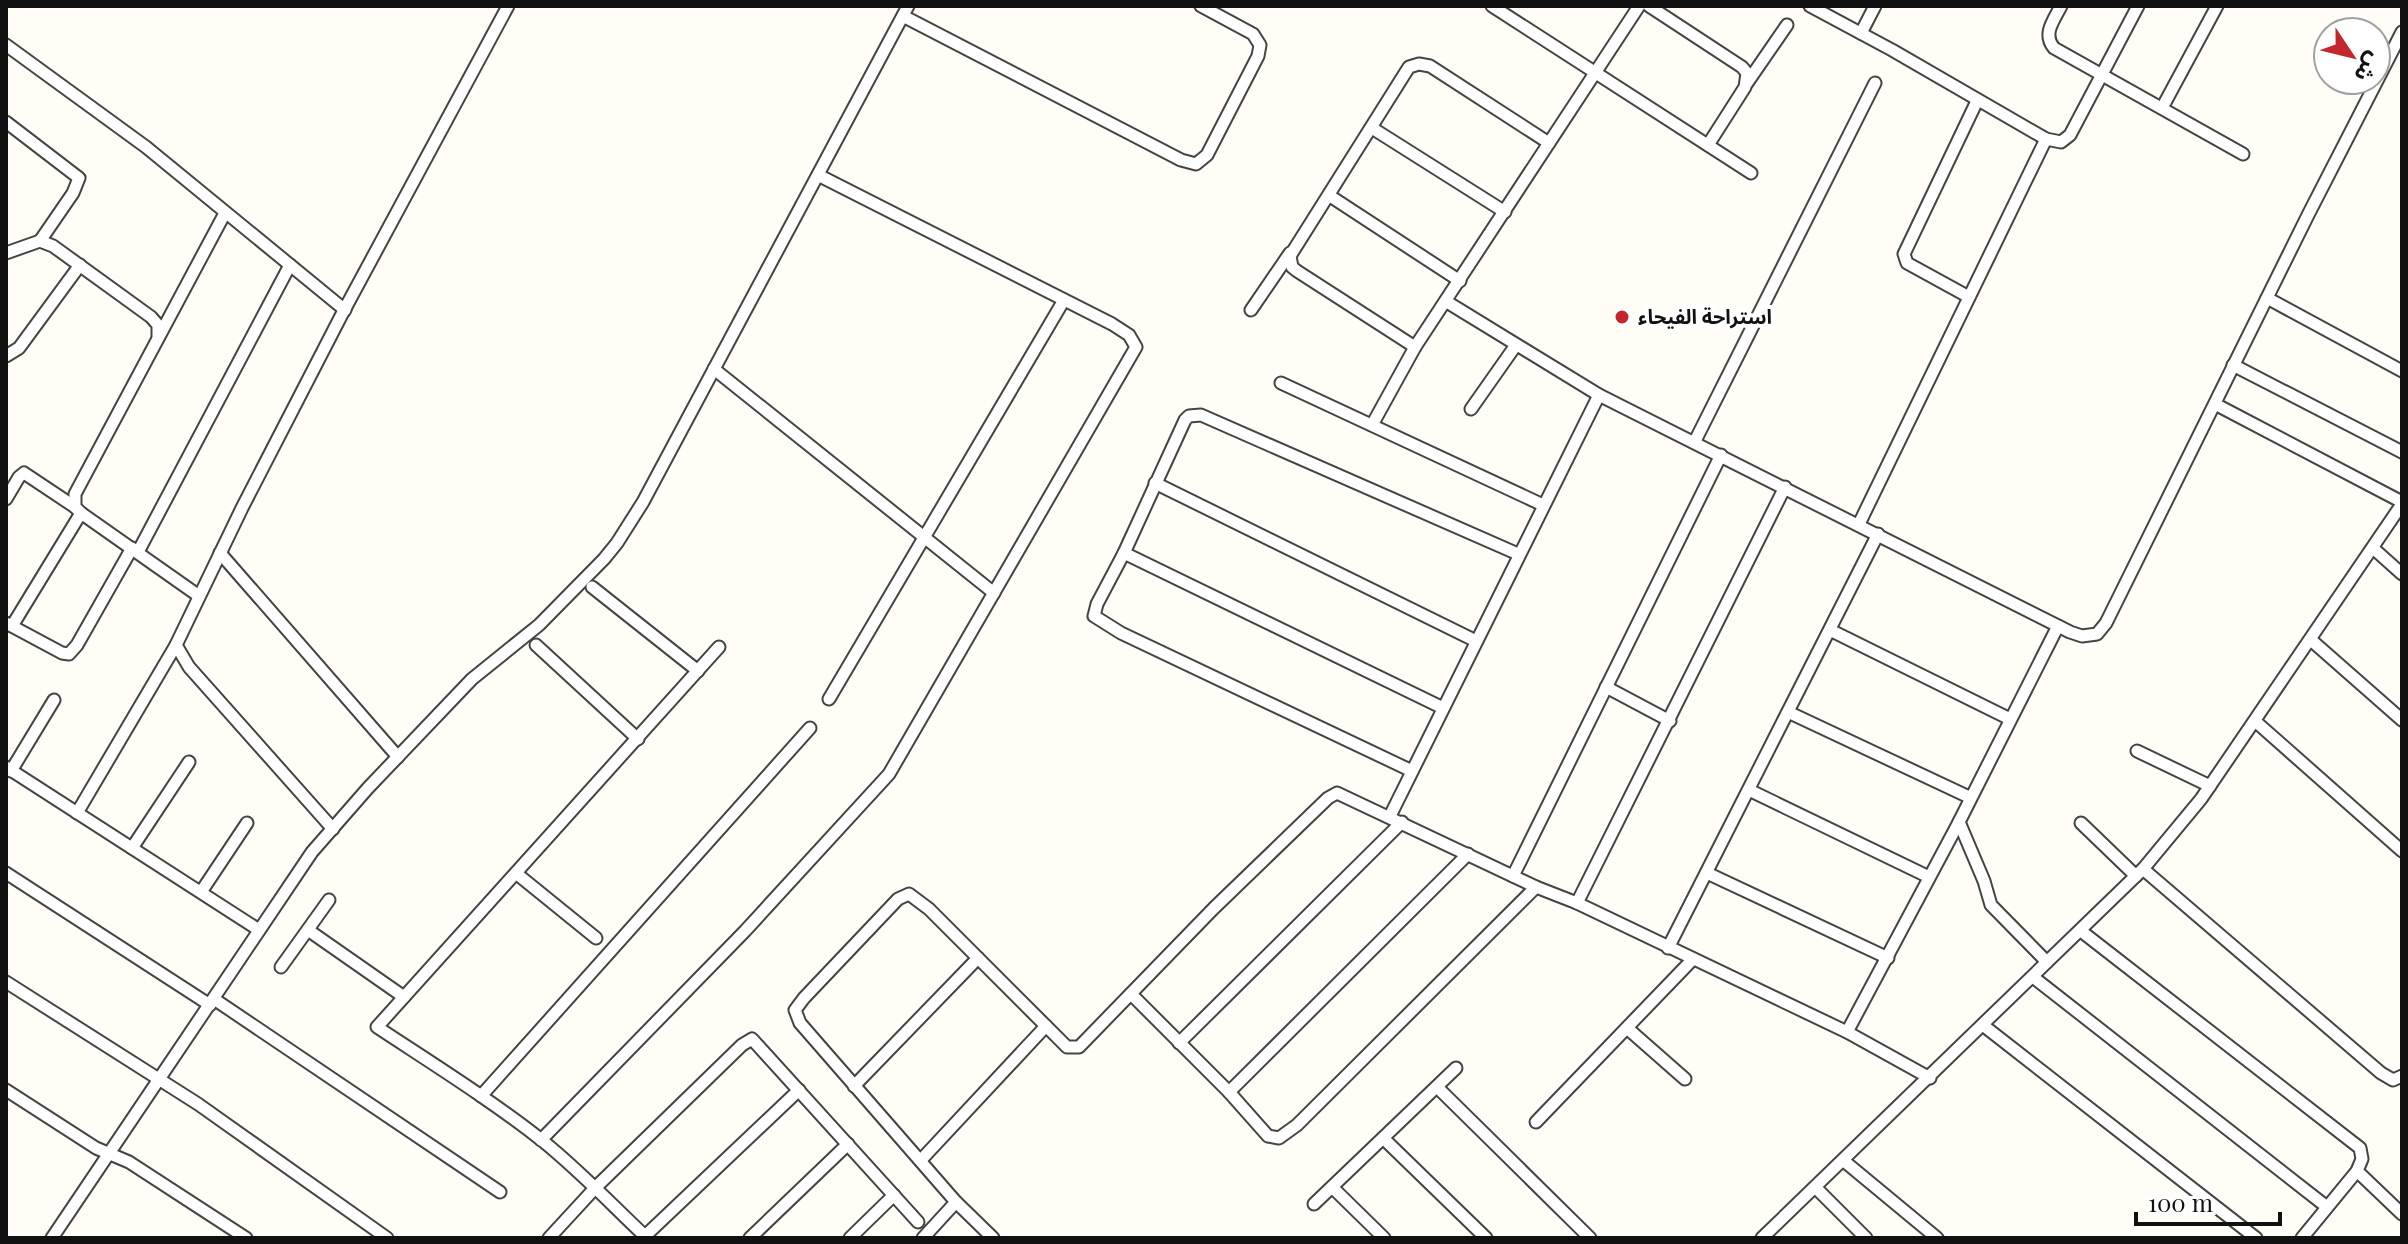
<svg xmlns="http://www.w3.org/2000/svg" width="2408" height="1244" viewBox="0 0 2408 1244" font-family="'Playfair Display','Noto Sans Arabic',serif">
<rect width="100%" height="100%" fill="#fffdf5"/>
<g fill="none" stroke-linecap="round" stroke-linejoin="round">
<defs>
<g id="street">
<polyline points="1492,6 1751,173"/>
<polyline points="1649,6 1742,67 1747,73 1745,87 1708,145"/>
<polyline points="1810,6 1892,50 2046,139 1859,524"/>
<path d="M2061 6C2054 20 2042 34 2054 48L2243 154"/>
<polyline points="903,16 1181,160 1196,164 1207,155 1258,56 1260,45 1253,34 1201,6"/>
<polyline points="1861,33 1875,6"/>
<polyline points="6,45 146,147 345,310"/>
<polyline points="1747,83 1787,25"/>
<polyline points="2162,108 2217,6"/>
<polyline points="6,122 79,178 73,193 40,241"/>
<polyline points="1372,128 1505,212"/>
<polyline points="2046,139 2061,142 2070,135 2138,6"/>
<polyline points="1330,196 1460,281"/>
<polyline points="6,253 40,241 53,246 151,317 158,325 158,336"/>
<polyline points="1969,297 1907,263 1904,254 1977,101"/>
<polyline points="2267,298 2402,371"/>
<polyline points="1447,302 1599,395"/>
<polyline points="1251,310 1290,253"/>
<polyline points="1415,347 1297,271 1292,267 1290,256 1409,67 1419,64 1430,66 1549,143"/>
<polyline points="6,356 19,348 80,265"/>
<polyline points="2233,365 2402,452"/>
<polyline points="714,369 994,593"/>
<polyline points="1281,383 1543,505"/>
<polyline points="2215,404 2402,502"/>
<polyline points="1471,409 1516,345"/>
<polyline points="1372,425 1415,347 1639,6"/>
<polyline points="1695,441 1875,83"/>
<polyline points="1155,483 1476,641"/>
<polyline points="6,499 19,477 24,473 75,507"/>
<polyline points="2374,549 2402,574"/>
<polyline points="138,552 290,265"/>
<polyline points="220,553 398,757"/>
<polyline points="1124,553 1443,708"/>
<polyline points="592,587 698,671"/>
<polyline points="199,596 81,513 75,507 75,494 225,213"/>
<polyline points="6,623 62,653 69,654 77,645 132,548"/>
<polyline points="12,626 81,513"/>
<polyline points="1830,630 2010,719"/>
<polyline points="2311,640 2402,720"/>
<polyline points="536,645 638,739"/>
<polyline points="1606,687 1670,721"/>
<polyline points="829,699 1064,300"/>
<polyline points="1788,712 1969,797"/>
<polyline points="2255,721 2402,851"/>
<polyline points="2137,751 2210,786"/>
<polyline points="6,767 259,930"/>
<polyline points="11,771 54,700"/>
<polyline points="1412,771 1121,633 1094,616 1097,604 1124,553 1185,420 1189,416 1201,415 1518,554"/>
<polyline points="1749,790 1929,877"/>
<polyline points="77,813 176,645"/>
<polyline points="1390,816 1599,395 2070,632 2082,636 2097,634 2106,623 2308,215 2402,32"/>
<polyline points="1959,822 1984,881 1991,905 2047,962"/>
<polyline points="2081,823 2136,876"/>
<polyline points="333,829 189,667 176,645 242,508 341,316 508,6"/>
<polyline points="132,848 189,762"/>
<polyline points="2143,869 2381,1073 2393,1080 2402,1076"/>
<polyline points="6,873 210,1005"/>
<polyline points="1707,873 1888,958"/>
<polyline points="517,874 596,938"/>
<polyline points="1513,876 1721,455"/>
<polyline points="201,892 247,823"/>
<polyline points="1577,903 1785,487"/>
<polyline points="308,930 404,997"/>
<polyline points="2081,931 2360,1148 2362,1159 2357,1171 2302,1238"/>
<polyline points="1668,948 1878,534"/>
<polyline points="281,967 329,900"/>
<polyline points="2033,977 2327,1207"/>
<polyline points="6,982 198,1104 387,1238"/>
<polyline points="1131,994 1229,1092 1268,1136 1279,1138 1297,1125 1536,887"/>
<polyline points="214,999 500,1192"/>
<polyline points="1984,1026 2256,1238"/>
<polyline points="1627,1028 1685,1079"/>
<polyline points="1847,1032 1959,822 2058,626"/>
<polyline points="1179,1043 1402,822"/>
<polyline points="854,1086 978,958"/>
<polyline points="1437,1087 1590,1238"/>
<polyline points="6,1090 96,1148 129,1162 246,1238"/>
<polyline points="1229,1092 1468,854"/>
<polyline points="481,1096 810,728"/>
<polyline points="1536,1122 1693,959"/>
<polyline points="1383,1138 1486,1238"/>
<polyline points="541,1140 745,931 889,774 1136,347 1129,335 1112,324 818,175"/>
<polyline points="921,1160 1046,1026"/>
<polyline points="1844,1161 1937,1238"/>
<polyline points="2357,1171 2402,1214"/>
<polyline points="1332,1187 1384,1238"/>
<polyline points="1816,1188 1866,1238"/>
<polyline points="956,1202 993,1238"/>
<polyline points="1314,1204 1456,1068"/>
<polyline points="645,1236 799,1090"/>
<polyline points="52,1238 312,852 368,788 472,679 539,625 604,559 617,543 643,502 908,6"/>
<polyline points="549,1238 596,1187 742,1045 752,1039 918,1222"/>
<path d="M647 1238C613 1206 581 1172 544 1142 491 1100 433 1064 377 1027L719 647"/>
<polyline points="750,1238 848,1144"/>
<polyline points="850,1238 894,1195"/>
<polyline points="923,1238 956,1202 800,1023 795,1010 804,998 898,899 909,894 929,909 1067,1047 1079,1047 1214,908 1328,798 1337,793 1536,887 1577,903 1847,1032 1930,1078"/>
<polyline points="1762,1238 2143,869 2201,799 2402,504"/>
</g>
</defs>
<use href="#street" stroke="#444" stroke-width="15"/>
<use href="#street" stroke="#fff" stroke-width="11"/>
</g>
<circle fill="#c4262e" stroke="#fff" stroke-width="3" cx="1622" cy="317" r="8"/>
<g text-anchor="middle" stroke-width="8" stroke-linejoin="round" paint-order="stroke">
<g font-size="20" font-weight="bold" fill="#111" stroke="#fff" text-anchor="start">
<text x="1638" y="324">استراحة الفيحاء</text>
</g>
</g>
<rect width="2408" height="1244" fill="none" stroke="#111111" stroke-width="16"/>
<g transform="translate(2352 56) rotate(125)"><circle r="38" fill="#ffffff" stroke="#a0a0a0" stroke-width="2"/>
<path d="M0-6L14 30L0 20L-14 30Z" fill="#c4262e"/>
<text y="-12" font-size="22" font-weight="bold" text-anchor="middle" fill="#111111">ش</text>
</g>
<path d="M2136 1212v12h144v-12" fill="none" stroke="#111111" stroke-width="4"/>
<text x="2148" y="1212" font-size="24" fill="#111111" stroke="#ffffff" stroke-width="6" paint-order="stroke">100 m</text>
</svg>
